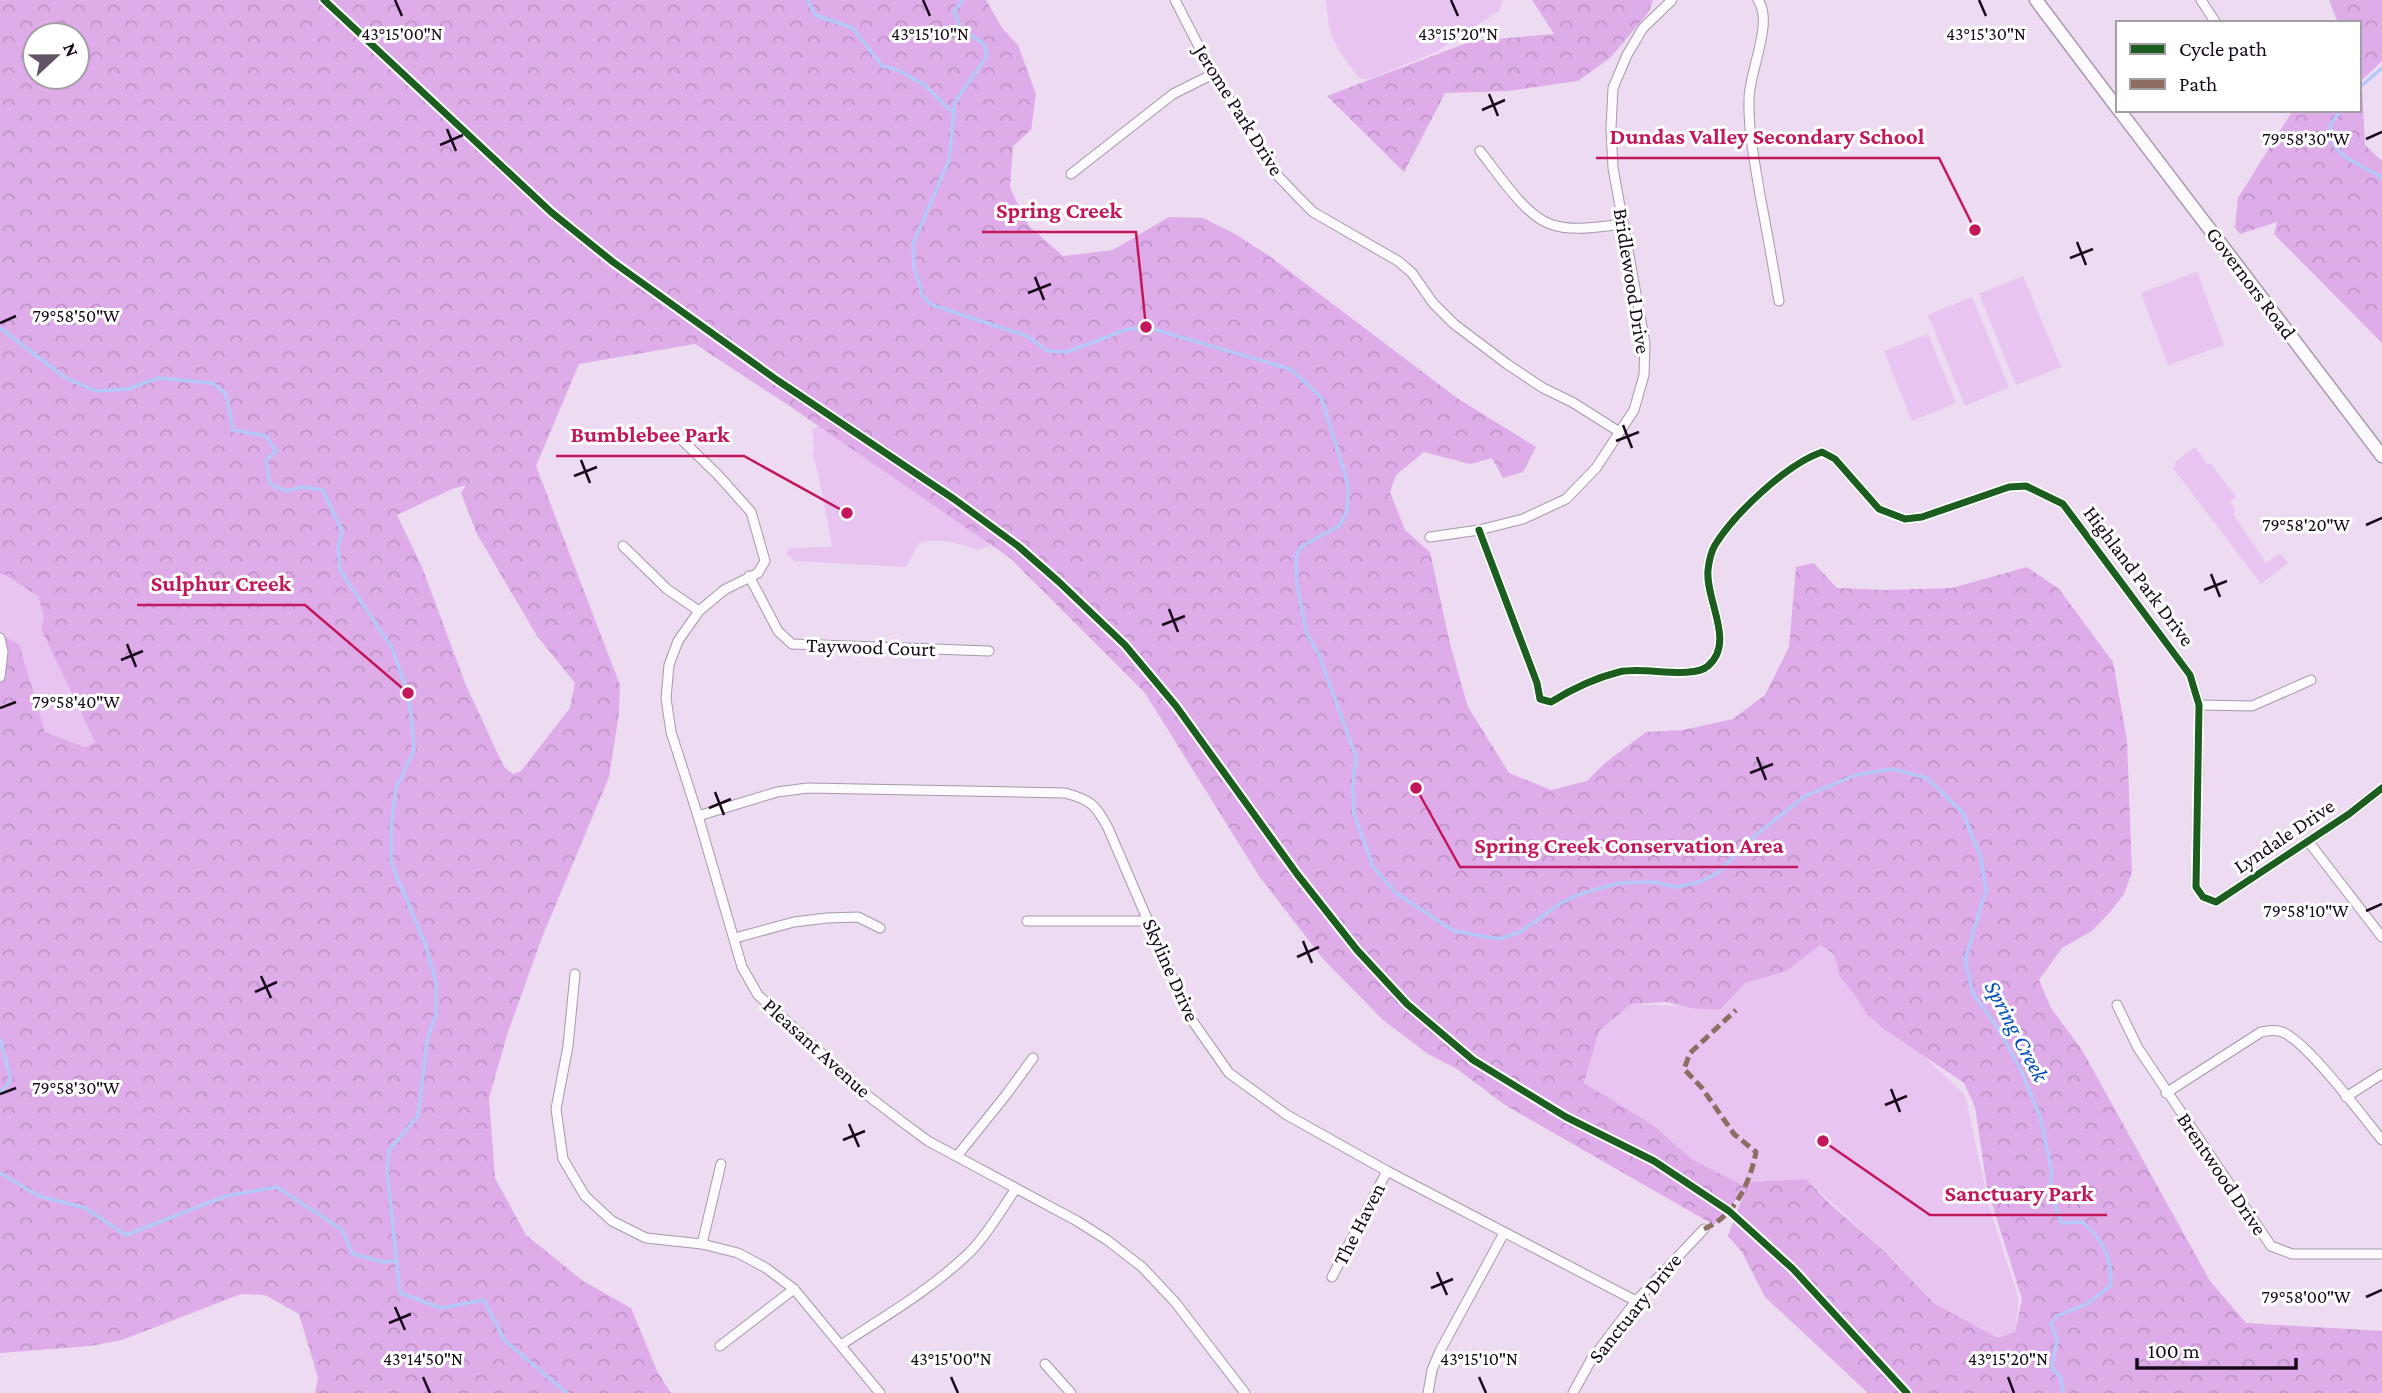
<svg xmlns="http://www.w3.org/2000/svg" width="2382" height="1393" viewBox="0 0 2382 1393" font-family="'Crimson Pro',serif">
<defs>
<pattern id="forest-crowns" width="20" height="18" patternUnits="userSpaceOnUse" patternTransform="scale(1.75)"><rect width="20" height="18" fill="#dfacea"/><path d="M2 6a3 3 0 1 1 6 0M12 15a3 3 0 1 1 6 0" fill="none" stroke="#bf93c8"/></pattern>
</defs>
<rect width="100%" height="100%" fill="#eddbf1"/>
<g fill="#e8c4f0">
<path d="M1326 0H1503L1499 11 1436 52 1370 79 1359 78C1335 46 1329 40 1326 0Z"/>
<polygon points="2197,272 2224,345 2168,365 2141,293"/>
<polygon points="2023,276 2061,367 2016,385 1979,294"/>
<polygon points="1972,297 2009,387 1965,406 1928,315"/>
<polygon points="1928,334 1956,403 1912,421 1884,351"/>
<path d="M819 426 991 545 979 550C959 544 940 537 919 543L906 567 795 561 786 554 790 548 832 547 819 477 812 452 814 448 812 430Z"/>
<polygon points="2195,447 2208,465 2210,463 2236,497 2230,502 2236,511 2233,514 2266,563 2280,553 2288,563 2261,584 2173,468 2176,466 2174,463"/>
<polygon points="4,573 38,596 44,617 41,629 95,742 85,747 45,732 19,645 0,635 0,574"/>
<polygon points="1820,945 1834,954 1840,977 1965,1095 1990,1209 2019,1300 2015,1332 1998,1338 1935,1304 1895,1261 1806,1179 1749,1182 1746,1187 1693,1160 1653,1125 1584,1083 1599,1031 1631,1004 1680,1006 1720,1010 1745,983 1787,971"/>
</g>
<g fill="url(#forest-crowns)" fill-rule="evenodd">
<path d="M0 0H986L1002 28 1018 45 1036 94 1031 130 1013 146 1010 188 1028 225 1063 256 1113 250 1169 217 1203 218 1235 234 1268 255 1457 398 1536 447 1523 472 1503 478 1492 458 1470 464 1424 452 1396 475 1390 492 1405 530 1430 552 1450 644 1468 707 1509 773 1551 790 1587 781 1605 763 1646 732 1683 730 1733 719 1765 695 1789 647 1796 567 1814 563 1837 588 1884 590 1952 588 2027 567 2059 589 2113 662 2127 740 2132 872 2124 894 2111 911 2092 931 2062 948 2039 980 2051 1008 2082 1050 2210 1281 2246 1323 2382 1331V1393H1868L1765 1297 1742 1252 1728 1236 1746 1188 1714 1225 1505 1105 1457 1069 1428 1054 1383 1020 1324 960 1259 876 1145 693 1010 558 788 405 695 344 579 364 536 466 620 685 619 714 609 777 541 940 507 1035 489 1098 495 1178 526 1235 583 1281 631 1308 658 1373 671 1393H315L318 1378 299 1314 265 1295 241 1294 122 1340 90 1346 0 1353V635L19 644 45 732 85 747 95 742 41 629 44 617 38 596 4 574H0ZM35 35H77V77H35ZM466 485 461 493 477 534 537 636 575 683 570 708 521 771 513 774 504 767 465 683 422 567 397 515 452 489ZM1820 945 1834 954 1840 977 1855 995 1866 1013 1884 1029 1964 1083 1975 1107 1987 1188 2022 1299 2015 1332 1998 1338 1935 1304 1884 1251 1830 1204 1806 1179 1748 1182 1746 1187 1693 1160 1653 1125 1584 1083 1599 1031 1631 1004 1667 1002 1690 1008 1720 1010 1745 983 1787 971Z"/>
<polygon points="1532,0 1653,0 1648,13 1611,57 1578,81 1509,91 1445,93 1404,172 1327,96 1472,41 1554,34"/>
<polygon points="2329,0 2382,0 2382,61 2359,83 2359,23 2338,23"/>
<polygon points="2362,86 2365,145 2382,161 2382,343 2274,234 2277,222 2240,234 2235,228 2238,198 2293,110 2359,110 2359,88"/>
</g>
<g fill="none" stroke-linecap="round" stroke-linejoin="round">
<g stroke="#b5c9f9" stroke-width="3.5">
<polyline points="807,0 815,15 853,28 882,66 898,70 926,86 954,114"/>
<path d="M963 0 954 11 961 29 984 44 987 56 955 102 949 160 913 244 914 267 923 296 932 305 1027 336 1048 351 1067 352 1125 330 1146 327 1290 369 1321 397 1346 477 1348 487 1347 511 1339 526 1304 545 1299 550 1296 556 1297 585 1306 631 1320 657 1356 757 1353 787 1354 813 1373 867 1396 893 1454 931 1499 939 1520 932 1561 903 1580 894 1619 883 1652 882 1677 887 1699 882 1718 873 1746 843 1805 796 1856 775 1893 769 1927 778 1963 813 1981 858 1986 890 1965 960 1973 993 1999 1030 2022 1072 2040 1117 2052 1172 2049 1192 2062 1223 2082 1222C2101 1237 2114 1261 2110 1286L2087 1304 2057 1316 2051 1324 2057 1339 2052 1368 2061 1378 2063 1393"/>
<polyline points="2359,88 2382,68"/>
<path d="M2341 110 2330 125C2332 132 2332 142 2336 147 2345 161 2368 168 2382 178"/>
<polyline points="0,328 66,378 96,391 128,389 158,378 212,383 226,394 233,430 266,436 276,451 266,461 270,484 286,491 302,487 323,490 342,531 338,547 340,570 392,648 408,693 412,722 414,750 396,788 391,830 391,862 426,946 436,982 436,1014 427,1041 418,1116 389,1150 387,1169 400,1293 441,1308 484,1300 505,1341 567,1393"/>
<polyline points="0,1040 11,1080 0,1093"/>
<polyline points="0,1173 39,1196 85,1208 126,1235 226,1196 277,1187 341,1229 353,1254 383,1262 395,1261"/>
</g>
<defs>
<g id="minor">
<polyline points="1175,0 1213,74 1279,177 1300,199 1313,212 1398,261 1412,273 1433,303 1454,324 1507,364 1543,388 1572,402 1618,431"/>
<path d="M1758 0C1774 22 1749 72 1749 99 1748 131 1755 164 1760 195 1767 231 1773 266 1779 301"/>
<polyline points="2201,0 2216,23"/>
<path d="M1480 151C1498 173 1526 218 1553 225 1575 232 1602 226 1624 224"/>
<polyline points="1071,174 1173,94 1213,74"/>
<polyline points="681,439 718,475 751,512 765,561 758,573 724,590 699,611 678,641 669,665 666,698 671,732 698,816 742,967 758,995 867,1095 901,1121 928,1141 1077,1221 1107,1240 1142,1267 1175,1302 1245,1393"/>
<path d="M1479 530 1537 683 1540 699 1551 702C1572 689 1595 678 1619 672 1642 666 1692 680 1708 666 1736 642 1705 600 1708 570 1709 561 1711 552 1715 545 1735 513 1787 464 1822 452L1835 459 1879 509 1905 519 1922 517 2009 487 2026 486 2063 504 2190 675 2199 705 2196 887 2203 897 2216 902 2349 814 2382 788"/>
<polyline points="1430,537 1479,530 1523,519 1566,499 1596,468 1634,410 1644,375 1645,343 1613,168 1611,128 1613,88 1627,55 1643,28 1672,0"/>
<polyline points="623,546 667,589 699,611"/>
<polyline points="749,576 778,631 792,644 989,651"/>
<polyline points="0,638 3,652 0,677"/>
<polyline points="2199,705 2252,706 2311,680"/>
<path d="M698 816 777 792 808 788 1065 793C1091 800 1096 805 1108 828L1189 1016 1229 1073 1287 1115 1387 1171 1636 1301"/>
<polyline points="2308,841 2382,937"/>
<polyline points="1027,921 1149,921"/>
<polyline points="735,938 794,922 827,918 858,917 880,928"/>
<polyline points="575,974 568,1046 556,1109 563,1159 585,1196 612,1221 646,1238 702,1244 738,1253 766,1268 794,1289 880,1393"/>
<polyline points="2117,1005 2138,1048 2271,1246 2292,1254 2382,1254"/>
<path d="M2166 1093 2261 1032C2268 1031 2275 1029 2282 1032 2306 1040 2363 1117 2382 1140"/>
<polyline points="2346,1097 2382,1074"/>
<polyline points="957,1156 1006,1095 1033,1058"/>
<polyline points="702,1244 721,1164"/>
<polyline points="1332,1277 1387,1171"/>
<path d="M841 1345C885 1316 932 1289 970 1252 988 1234 1001 1210 1015 1190"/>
<polyline points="720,1346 794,1289"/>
<polyline points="1045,1364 1071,1393"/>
<polyline points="1428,1393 1432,1370 1440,1351 1504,1233"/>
<polyline points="1573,1393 1591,1360 1636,1301 1704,1229"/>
</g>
<g id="secondary">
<polyline points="2036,0 2118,109"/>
<polyline points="2119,110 2382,456"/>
</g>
</defs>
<use href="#minor" stroke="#a798ab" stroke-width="11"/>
<use href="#secondary" stroke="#a798ab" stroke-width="15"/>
<use href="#minor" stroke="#fcfafd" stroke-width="9"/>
<use href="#secondary" stroke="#fcfafd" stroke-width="12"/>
<path stroke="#8d6e63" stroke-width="5" stroke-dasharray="10 5" stroke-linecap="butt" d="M1704 1229C1735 1216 1750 1183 1756 1152L1734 1134 1702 1088 1684 1069 1690 1053 1736 1010"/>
<defs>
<g id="cycleway">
<polyline points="324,0 551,212 613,262 777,380 954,499 1018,546 1059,582 1125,645 1176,706 1297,874 1357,950 1407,1004 1473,1060 1566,1117 1654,1161 1729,1211 1793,1269 1907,1393"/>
<path d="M1479 530 1537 683 1540 699 1551 702C1572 689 1595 678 1619 672 1642 666 1692 680 1708 666 1736 642 1705 600 1708 570 1709 561 1711 552 1715 545 1735 513 1787 464 1822 452L1835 459 1879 509 1905 519 1922 517 2009 487 2026 486 2063 504 2190 675 2199 705 2196 887 2203 897 2216 902 2349 814 2382 788"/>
</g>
</defs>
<use href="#cycleway" stroke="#fff" stroke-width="11"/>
<use href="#cycleway" stroke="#1b5e20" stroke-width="7"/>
</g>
<path fill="none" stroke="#180a1b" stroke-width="2.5" d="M395 0 402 16M923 0 930 16M1451 0 1458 16M1979 0 1986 16M1489 94 1498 116M1482 110 1505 100M447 129 456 151M2366 139 2382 132M440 145 463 135M2077 242 2086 265M2070 258 2093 249M1035 277 1044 300M1028 293 1051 284M0 323 16 316M1623 425 1632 448M1616 441 1639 432M581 460 590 483M574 476 597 467M2366 525 2382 518M2211 574 2220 597M2204 590 2227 581M1169 609 1178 632M1162 625 1185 616M127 644 136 667M121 660 143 651M0 708 16 702M1757 757 1766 780M1750 773 1773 764M715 792 724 815M709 808 731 799M2366 911 2382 904M1303 941 1312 963M1297 957 1319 947M261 976 271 998M255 992 277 982M1891 1089 1900 1112M0 1094 16 1088M1885 1105 1907 1096M849 1124 859 1147M843 1140 865 1131M1437 1272 1447 1295M1431 1288 1453 1279M2366 1297 2382 1290M395 1307 405 1330M389 1323 411 1314M423 1377 430 1393M951 1377 958 1393M1479 1377 1486 1393M2008 1377 2014 1393"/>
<g text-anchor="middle" stroke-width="6" stroke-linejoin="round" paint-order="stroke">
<g font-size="21" fill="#180a1b" stroke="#fff">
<text transform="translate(1239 110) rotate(58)" y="7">Jerome Park Drive</text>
<text transform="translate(1632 281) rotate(81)" y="7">Bridlewood Drive</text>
<text transform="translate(2251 283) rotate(53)" y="7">Governors Road</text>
<text transform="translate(2139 576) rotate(53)" y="7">Highland Park Drive</text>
<text transform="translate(871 647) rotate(2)" y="7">Taywood Court</text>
<text transform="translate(2284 836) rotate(-34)" y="7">Lyndale Drive</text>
<text transform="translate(1171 970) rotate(66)" y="7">Skyline Drive</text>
<text transform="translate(817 1048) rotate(42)" y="7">Pleasant Avenue</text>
<text transform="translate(2222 1174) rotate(56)" y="7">Brentwood Drive</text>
<text transform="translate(1359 1224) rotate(-63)" y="7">The Haven</text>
<text transform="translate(1635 1308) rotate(-51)" y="7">Sanctuary Drive</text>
</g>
<g font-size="23" font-style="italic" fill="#004dbb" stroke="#fff">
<text transform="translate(2017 1031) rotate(62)" y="8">Spring Creek</text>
</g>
</g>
<g font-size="18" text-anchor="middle" fill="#180a1b" stroke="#fff" stroke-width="6" stroke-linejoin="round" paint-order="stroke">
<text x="1986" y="40">43°15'30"N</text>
<text x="402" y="40">43°15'00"N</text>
<text x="930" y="40">43°15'10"N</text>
<text x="1458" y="40">43°15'20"N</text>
<text x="2306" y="145">79°58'30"W</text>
<text x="76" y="322">79°58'50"W</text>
<text x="2306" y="531">79°58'20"W</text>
<text x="76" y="708">79°58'40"W</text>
<text x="2306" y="917">79°58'10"W</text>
<text x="76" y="1094">79°58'30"W</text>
<text x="2306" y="1303">79°58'00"W</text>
<text x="423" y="1365">43°14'50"N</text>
<text x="951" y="1365">43°15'00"N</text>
<text x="1479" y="1365">43°15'10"N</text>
<text x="2008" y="1365">43°15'20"N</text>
</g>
<path fill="none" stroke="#c2185b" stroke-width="2.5" d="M1975 230L1939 158H1596M1146 327L1136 232H982M847 513L744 456H556M408 693L305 605H137M1416 788L1460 867H1798M1823 1141L1930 1215H2107"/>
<g fill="#c2185b" stroke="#fff" stroke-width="2.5">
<circle cx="1975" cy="230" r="7"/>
<circle cx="1146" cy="327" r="7"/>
<circle cx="847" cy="513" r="7"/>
<circle cx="408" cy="693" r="7"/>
<circle cx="1416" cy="788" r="7"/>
<circle cx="1823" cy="1141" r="7"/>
</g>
<g font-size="23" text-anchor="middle" font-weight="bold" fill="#c2185b" stroke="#fff" stroke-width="6" stroke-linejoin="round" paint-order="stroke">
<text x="1767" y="144">Dundas Valley Secondary School</text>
<text x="1059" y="218">Spring Creek</text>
<text x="650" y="442">Bumblebee Park</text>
<text x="221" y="591">Sulphur Creek</text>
<text x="1629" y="853">Spring Creek Conservation Area</text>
<text x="2019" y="1201">Sanctuary Park</text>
</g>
<rect x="2116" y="21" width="245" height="91" fill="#ffffff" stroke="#a39da4" stroke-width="2"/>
<rect x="2130" y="44" width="35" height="10" fill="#1b5e20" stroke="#a39da4" stroke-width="2"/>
<text x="2179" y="56" font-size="21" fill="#180a1b">Cycle path</text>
<rect x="2130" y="79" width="35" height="10" fill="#8d6e63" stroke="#a39da4" stroke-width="2"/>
<text x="2179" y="91" font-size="21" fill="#180a1b">Path</text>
<g transform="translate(56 56) rotate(68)"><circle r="33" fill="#ffffff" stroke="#a39da4" stroke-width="2"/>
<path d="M0-5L12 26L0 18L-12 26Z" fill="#635366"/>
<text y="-10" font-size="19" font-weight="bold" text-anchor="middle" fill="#180a1b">N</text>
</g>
<path d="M2137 1358v10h159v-10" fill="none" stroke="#180a1b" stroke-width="3.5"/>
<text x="2148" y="1358" font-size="21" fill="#180a1b" stroke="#ffffff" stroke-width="5" paint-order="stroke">100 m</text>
</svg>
